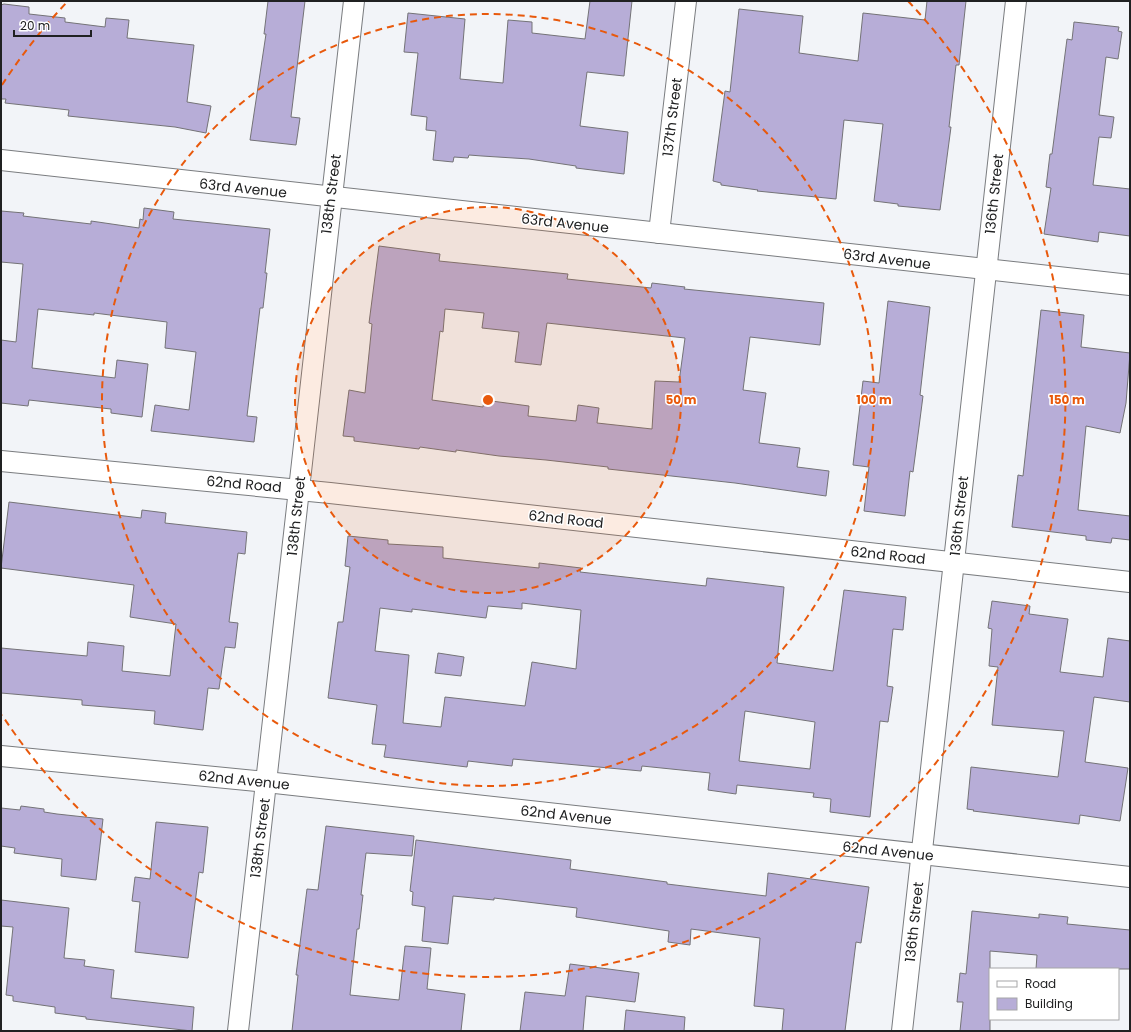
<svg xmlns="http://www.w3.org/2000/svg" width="1131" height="1032" viewBox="0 0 1131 1032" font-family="Poppins,sans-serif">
<rect width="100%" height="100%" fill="#f2f4f8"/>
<g fill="#b7add7" stroke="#747377" fill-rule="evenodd">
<polygon points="268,1 305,1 291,117 300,118 296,145 250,140 266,34 264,34"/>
<polygon points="590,1 632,1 624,76 587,72 580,126 628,132 624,174 576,168 576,166 529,159 482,156 469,155 468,158 454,157 453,162 433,160 436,131 426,130 427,117 411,115 418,53 404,52 408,13 465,19 460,79 503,83 508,20 532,22 532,33 585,39"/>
<polygon points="927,1 966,1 959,65 956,65 949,127 951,127 940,210 898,206 898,204 874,201 883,124 844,120 836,199 757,191 758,190 721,185 721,183 713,181 725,91 730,92 739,9 803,16 799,53 858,61 863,13 925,20"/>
<polygon points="4,4 29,7 29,14 65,18 65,22 105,27 106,18 129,20 127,38 194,45 187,102 211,106 206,133 175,127 68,116 69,110 5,103 6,99 1,99 1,5"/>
<polygon points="1074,22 1119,27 1118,31 1122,32 1118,59 1106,57 1099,115 1114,117 1111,138 1099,137 1093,185 1130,189 1130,236 1099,232 1098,242 1044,234 1051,188 1046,187 1050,154 1052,154 1067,39 1072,40"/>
<polygon points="144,208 174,212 173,219 270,229 265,273 267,273 263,308 260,308 247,416 257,417 254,442 151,431 155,405 189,410 196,352 165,348 167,322 94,313 94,315 38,309 32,368 115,378 117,360 148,364 142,417 111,413 111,409 29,400 28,406 1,403 1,340 16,342 23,264 1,262 1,211 24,213 23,216 91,224 91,221 139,228 140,219 143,220"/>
<path d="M379 246 440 254 439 261 568 274 567 279 651 288 652 283 685 287 684 289 824 303 820 345 750 337 743 390 766 393 759 443 800 448 797 467 829 471 826 496 735 483 608 469V467L546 460 499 456 456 450V452L420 447 419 449 354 441V437L343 436 349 390 365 393 372 324 369 323ZM445 309 484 313 482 328 519 332 515 362 541 365 547 323 685 338 679 382 655 381 652 429 597 423 599 408 578 405 576 421 528 416 529 406 484 400 483 407 432 400 440 331 443 332Z"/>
<polygon points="888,301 930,307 920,395 923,396 919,427 913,472 910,471 905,516 864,511 869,467 853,465 863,381 879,383"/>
<polygon points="1041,310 1084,315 1081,347 1130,353 1126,403 1120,433 1086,426 1078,510 1130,516 1130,540 1112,538 1111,543 1086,540 1086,536 1012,527 1018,475 1023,476"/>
<polygon points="9,502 141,518 142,510 166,513 165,523 247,532 245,554 238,553 229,622 238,623 235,648 225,647 219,689 208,688 203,730 154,724 155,711 82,705 82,700 1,693 1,648 87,656 88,642 124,646 122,671 170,676 176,624 130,617 134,585 1,568"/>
<path d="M348 536 388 540V544L443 547V558L539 568V563L581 568 580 572 706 586 707 578 784 587 777 663 833 671 844 590 906 597 903 630 893 629 887 686 893 687 888 722 880 721 870 817 830 812 831 799 813 797 814 793 737 785 736 794 708 790 710 773 642 766 641 771 513 759 512 766 468 761 467 767 384 757 386 745 372 744 377 705 328 698 338 622H343L350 567 345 566ZM522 603 581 610 576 669 532 662 525 706 445 697 441 727 403 723 409 655 375 651 380 608 412 612V609L486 618 488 606 522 609ZM745 711 815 722 810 769 739 761Z"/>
<polygon points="992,601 1030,606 1029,614 1068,619 1060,672 1103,677 1108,638 1130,641 1130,702 1094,697 1085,762 1128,768 1120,821 1080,815 1079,824 973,811 974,810 967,809 971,767 1058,777 1064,731 992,725 998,667 989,666 992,629 988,628"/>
<polygon points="438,653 464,657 461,676 435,673"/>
<polygon points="21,806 44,809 44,812 57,814 103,819 96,880 61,876 62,859 14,853 15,848 1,846 1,808 20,810"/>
<polygon points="156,822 208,827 203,873 199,872 188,958 135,952 140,902 132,901 135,877 150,879"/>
<polygon points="326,826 414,836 412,856 366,853 361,895 363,895 359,929 357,929 350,995 399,1000 405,946 431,948 427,989 465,994 461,1031 292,1031 298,975 296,975 307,889 318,890"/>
<polygon points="416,840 571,860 570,869 667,882 667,884 766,896 768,873 869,887 861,943 856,942 845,1031 782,1031 784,1009 754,1006 760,938 691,929 690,945 668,942 669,931 576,917 577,908 494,898 494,900 453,896 448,944 422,941 425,907 412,905 413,892 410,891"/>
<polygon points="1,900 69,908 64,958 85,960 84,966 114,970 111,998 194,1007 192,1031 86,1019 86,1017 55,1013 55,1007 13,1001 13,996 6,995 13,927 1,926"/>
<polygon points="972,911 1039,918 1039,914 1068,917 1067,924 1130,930 1130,969 1036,969 1037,955 990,951 990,1031 960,1031 963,1002 957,1002 960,973 966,974"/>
<polygon points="570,964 639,973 635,1002 586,996 583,1031 520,1031 525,992 565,996"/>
<polygon points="626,1010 685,1017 684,1031 624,1031"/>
</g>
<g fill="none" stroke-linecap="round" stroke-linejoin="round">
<defs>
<g id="minor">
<polyline points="1,160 1130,285"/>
<polyline points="659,233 686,1"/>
<polyline points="1,461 330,493 1130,582"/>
<polyline points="1,756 266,782 1130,877"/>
<polyline points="238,1031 354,1"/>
<polyline points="902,1031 1016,1"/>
</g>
</defs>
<use href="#minor" stroke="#7a7c7f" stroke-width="22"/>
<use href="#minor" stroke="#fff" stroke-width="20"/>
</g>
<circle cx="488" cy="400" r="193" fill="#e8590c" fill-opacity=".12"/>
<g fill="none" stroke="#e8590c" stroke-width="2" stroke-dasharray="7 5">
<circle cx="488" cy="400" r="193"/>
<circle cx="488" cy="400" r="386"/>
<path d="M2 85A579 579 0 0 1 68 1M908 1A579 579 0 1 1 2 715"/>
</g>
<g text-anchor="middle" stroke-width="3" stroke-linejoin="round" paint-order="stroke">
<g font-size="14" fill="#202122" stroke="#fff">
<text transform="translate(672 117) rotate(-83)" y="5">137th Street</text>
<text transform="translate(243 188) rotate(6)" y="5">63rd Avenue</text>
<text transform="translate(331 194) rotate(-83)" y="5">138th Street</text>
<text transform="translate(994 194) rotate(-84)" y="5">136th Street</text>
<text transform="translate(565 223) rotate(6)" y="5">63rd Avenue</text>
<text transform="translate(887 259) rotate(7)" y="5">63rd Avenue</text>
<text transform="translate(244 484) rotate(5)" y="5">62nd Road</text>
<text transform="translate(296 516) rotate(-84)" y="5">138th Street</text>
<text transform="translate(959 516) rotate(-84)" y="5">136th Street</text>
<text transform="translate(566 519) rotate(6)" y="5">62nd Road</text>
<text transform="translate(888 555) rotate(6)" y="5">62nd Road</text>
<text transform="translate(244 780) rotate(6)" y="5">62nd Avenue</text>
<text transform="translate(566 815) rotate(6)" y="5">62nd Avenue</text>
<text transform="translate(260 838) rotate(-83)" y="5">138th Street</text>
<text transform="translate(888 851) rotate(6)" y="5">62nd Avenue</text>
<text transform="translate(914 922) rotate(-84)" y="5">136th Street</text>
</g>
</g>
<circle cx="488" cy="400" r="6" fill="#e8590c" stroke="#fff" stroke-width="2"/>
<g font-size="12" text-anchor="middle" font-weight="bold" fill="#e8590c" stroke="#fff" stroke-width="3" stroke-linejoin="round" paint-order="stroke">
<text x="681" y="404">50 m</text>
<text x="874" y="404">100 m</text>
<text x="1067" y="404">150 m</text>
</g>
<rect width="1131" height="1032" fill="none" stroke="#202122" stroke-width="4"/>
<rect x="989" y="968" width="130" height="52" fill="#ffffff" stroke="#a6a6a7"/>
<rect x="997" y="981" width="20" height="6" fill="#ffffff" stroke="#a6a6a7"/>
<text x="1025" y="988" font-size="12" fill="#202122">Road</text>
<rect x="997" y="998" width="20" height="12" fill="#b7add7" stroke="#a6a6a7"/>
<text x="1025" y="1008" font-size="12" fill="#202122">Building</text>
<path d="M14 30v6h77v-6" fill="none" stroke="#202122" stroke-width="2"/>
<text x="20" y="30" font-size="12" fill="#202122" stroke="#ffffff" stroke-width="3" paint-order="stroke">20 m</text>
</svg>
